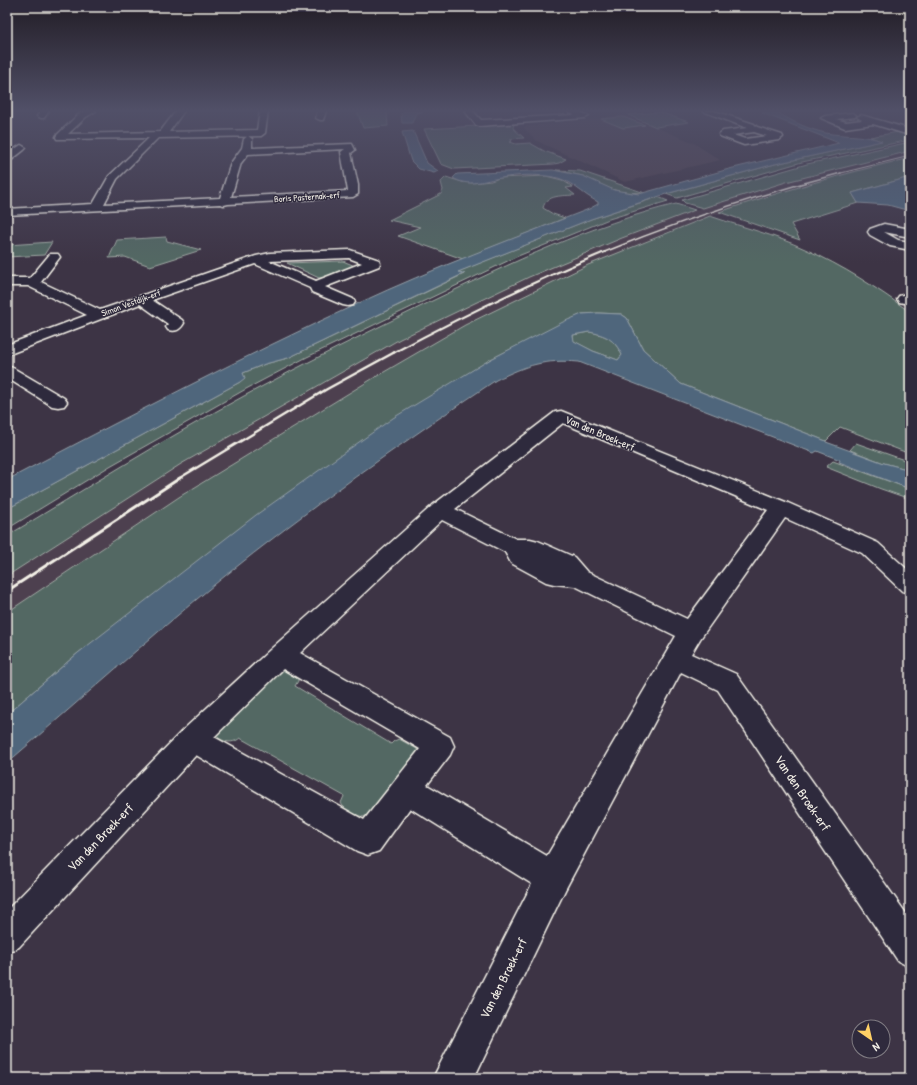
<svg xmlns="http://www.w3.org/2000/svg" width="917" height="1085" viewBox="0 0 917 1085" font-family="'Patrick Hand',sans-serif">
<rect width="100%" height="100%" fill="#3d3445"/>
<filter id="ink" filterUnits="userSpaceOnUse"><feTurbulence type="fractalNoise" baseFrequency=".025" numOctaves="2"/><feDisplacementMap in="SourceGraphic" scale="8" xChannelSelector="R" yChannelSelector="G"/><feConvolveMatrix kernelMatrix="1 2 1 2 8 2 1 2 1" color-interpolation-filters="sRGB"/></filter>
<g filter="url(#ink)">
<g fill="#4e414f">
<polygon points="625,115 692,142 720,160 625,182 537,141 523,127"/>
<polygon points="910,151 910,158 851,172 779,192 670,231 588,265 465,325 372,379 179,497 7,613 7,576 181,464 400,339 529,277 622,238 689,212 786,182"/>
</g>
<g fill="#526863" stroke="#a3aca6">
<polygon points="357,111 391,111 387,113 388,126 363,128"/>
<polygon points="659,112 689,122 656,127 628,115"/>
<polygon points="623,117 645,125 623,128 601,119"/>
<polygon points="514,124 513,128 524,138 510,139 512,141 510,142 516,144 530,143 544,151 566,159 559,163 554,164 454,169 441,164 424,129"/>
<polygon points="910,130 910,140 802,162 677,198 666,194 775,164 881,141 870,137"/>
<polygon points="910,142 910,151 786,182 703,208 685,203 682,200 807,164"/>
<path d="M910 158V177L852 193 858 203 791 224 800 240 719 212C782 191 845 173 910 158Z"/>
<polygon points="556,170 580,171 645,193 622,192 608,188 583,176"/>
<path d="M546 176 562 180 573 187 566 188 575 195C564 196 546 194 543 208L553 214 565 218 463 259 398 236 420 227 389 220 441 194 443 190 441 182 446 177 462 182 472 183 491 181 499 178Z"/>
<polygon points="658,197 668,201 609,219 518,256 307,357 246,389 110,466 7,529 7,509 240,382 243,373 265,364 288,358 464,274 457,272 591,219"/>
<path d="M676 204 695 210 622 238 529 277 400 339 181 464 7 576V536C85 489 163 440 244 396 305 363 368 332 432 301 511 263 590 225 676 204Z"/>
<path d="M710 216C742 227 775 235 805 249 843 266 877 288 910 312V454L840 427 826 441 681 384 643 349 627 318 621 314 598 313 582 314 491 359 459 379 78 653 7 714V613L12 609 179 497 372 379 465 325 588 265Z"/>
<polygon points="166,237 167,241 201,250 150,266 125,257 109,258 117,240"/>
<polygon points="52,242 44,255 7,257 7,245"/>
<polygon points="343,261 355,266 329,275 328,278 319,278 287,263"/>
<path d="M589 332C606 335 614 339 622 355L618 360 593 351 573 341V335Z"/>
<polygon points="856,443 910,462 910,470 884,463 850,450"/>
<polygon points="833,461 910,489 910,499 881,489 826,467"/>
<path d="M282 669 298 679V681L295 686 391 744 394 741 399 739 417 749 418 754 367 816 363 817C356 815 344 810 341 803L344 796 240 738C232 745 220 742 214 733Z"/>
</g>
<g fill="#50667b" stroke="#929ea7" fill-rule="evenodd">
<polygon points="405,111 423,111 422,112 416,113 412,123 402,123 401,114"/>
<path d="M764 111H791L780 112V114C795 123 815 132 832 134 849 136 866 135 882 141L775 164 666 194 591 219 458 272 465 273 288 358 265 364 243 373 245 378 240 382 7 509V480C123 419 240 358 359 303 434 268 512 239 589 209L598 204V202C583 195 570 179 553 177 537 174 517 175 501 178 484 180 469 188 453 178L457 174 553 170 583 176 614 190 639 194 729 169 839 143 762 113Z"/>
<polygon points="413,131 427,163 438,171 434,173 419,169 411,161 402,132"/>
<polygon points="910,177 910,187 904,190 910,200 910,211 888,205 858,203 852,193"/>
<path d="M598 313 621 314 627 318 643 349 681 384 826 441V442L884 463 910 470V489L839 462 840 460 817 451 814 453 579 362C544 359 527 365 496 380 401 443 308 509 220 580 148 639 78 702 7 763V714L78 653 256 515 393 418 491 359 563 322 582 314ZM589 332C606 335 614 339 622 355L618 360 593 351 574 341 573 335Z"/>
</g>
<g fill="none" stroke-linecap="round" stroke-linejoin="round">
<defs>
<g id="street">
<polygon points="41,111 49,111 44,118 41,118 37,116"/>
<path d="M86 111H96L86 117 68 134 160 132 176 111H184L169 132 257 130 260 111H268L265 133 261 136 158 138 117 179 104 204 220 198 231 163 242 148 244 139 248 136 252 139V148L352 144 355 150 351 153 358 185V194L353 197 228 204 224 205 220 204 7 215V209L93 204 109 176 149 138 57 139 56 137 57 135 80 113ZM345 149 341 152 348 191 231 197 241 163 248 154Z"/>
<polygon points="318,111 326,111 323,120 320,120 316,118"/>
<polygon points="465,111 473,111 481,120 574,115 568,111 578,111 589,116 585,118 479,126 476,125"/>
<path d="M703 111H714L754 124 757 127 782 135 783 137 779 140 744 145 720 136 719 134 723 131 747 128ZM754 132 767 136 745 139 733 135Z"/>
<polygon points="852,113 856,115 855,117 836,119 846,122 862,120 857,117 861,115 909,129 910,131 906,134 873,124 845,128 821,118 825,116"/>
<polygon points="21,145 26,148 24,150 10,161 7,162 7,154"/>
<polygon points="884,224 910,229 910,237 884,232 898,240 910,242 910,250 890,246 870,235 868,232 870,229"/>
<path d="M350 250 379 260 380 263 379 266 325 287 353 299 355 302 353 305 348 306 343 305 312 292 310 288 255 264 152 300 182 320 184 323C180 330 176 332 168 330L166 327 168 324 140 304 7 355V345L87 315 28 286H7V278H30L50 254H58L60 257 41 282 100 310 256 256 270 253ZM349 258 362 263 316 281 269 261Z"/>
<polygon points="910,293 910,302 904,303 899,302 897,299 899,296"/>
<polygon points="7,366 13,368 64,398 67,402 64,406 58,407 52,406 7,378"/>
<path d="M561 411 788 503 878 543 910 572V593L902 591 862 553 785 518 700 639 691 654 736 674 910 919V967L898 961 718 690 681 672 565 890 474 1078H433L532 884 410 808 379 851 368 855 357 851 196 755 19 947 7 952V910L183 730 272 648 433 505 555 412ZM563 423 768 510 687 619 587 572 574 557 538 541 530 539H516L455 509ZM442 520 505 552 511 563 546 582 554 584 575 586 676 636 547 856 427 785 450 755 454 746 450 737 300 653ZM283 669 420 749 364 820 214 737Z"/>
</g>
</defs>
<use href="#street" stroke="#f4f1e8" stroke-width="3"/>
<use href="#street" fill="#2f2a3d" fill-rule="evenodd"/>
<polyline stroke="#f4f1e8" stroke-width="1" points="837,174 910,156"/>
<path stroke="#f4f1e8" stroke-width="1.5" d="M602 253C680 221 760 194 841 173"/>
<path stroke="#f4f1e8" stroke-width="2" d="M393 353C462 316 532 282 605 252"/>
<polyline stroke="#f4f1e8" stroke-width="2.5" points="178,479 327,389 395,352"/>
<polyline stroke="#f4f1e8" stroke-width="3" points="7,591 180,478"/>
</g>
</g>
<linearGradient id="sky" x2="0" y2="1"><stop stop-color="#221d26"/><stop offset="0.42" stop-color="#515068"/><stop offset="1" stop-color="#515068" stop-opacity="0"/></linearGradient>
<rect width="917" height="263" fill="url(#sky)"/>
<g text-anchor="middle" stroke-width="3" stroke-linejoin="round" paint-order="stroke">
<g font-size="9" fill="#f4f1e8" stroke="#2f2a3d">
<text transform="translate(307 197) rotate(-4)" y="3">Boris Pasternak-erf</text>
<text transform="translate(131 303) rotate(-20)" y="3">Simon Vestdijk-erf</text>
</g>
<g font-size="11" fill="#f4f1e8" stroke="#2f2a3d">
<text transform="translate(600 433) rotate(23)" y="4">Van den Broek-erf</text>
</g>
<g font-size="13" fill="#f4f1e8" stroke="#2f2a3d">
<text transform="translate(803 793) rotate(56)" y="5">Van den Broek-erf</text>
<text transform="translate(100 837) rotate(-46)" y="5">Van den Broek-erf</text>
<text transform="translate(503 978) rotate(-63)" y="5">Van den Broek-erf</text>
</g>
</g>
<rect width="917" height="1085" fill="none" stroke="#2f2a3d" stroke-width="24"/>
<rect x="12" y="12" width="893" height="1061" fill="none" stroke="#f4f1e8" stroke-width="1.5" filter="url(#ink)"/>
<g transform="translate(871 1039) rotate(146)"><circle r="19" fill="#2f2a3d" stroke="#7e7a81"/>
<path d="M0-3L7 15L0 10L-7 15Z" fill="#ffd166"/>
<text y="-6" font-size="11" font-weight="bold" text-anchor="middle" fill="#f4f1e8">N</text>
</g>
</svg>
